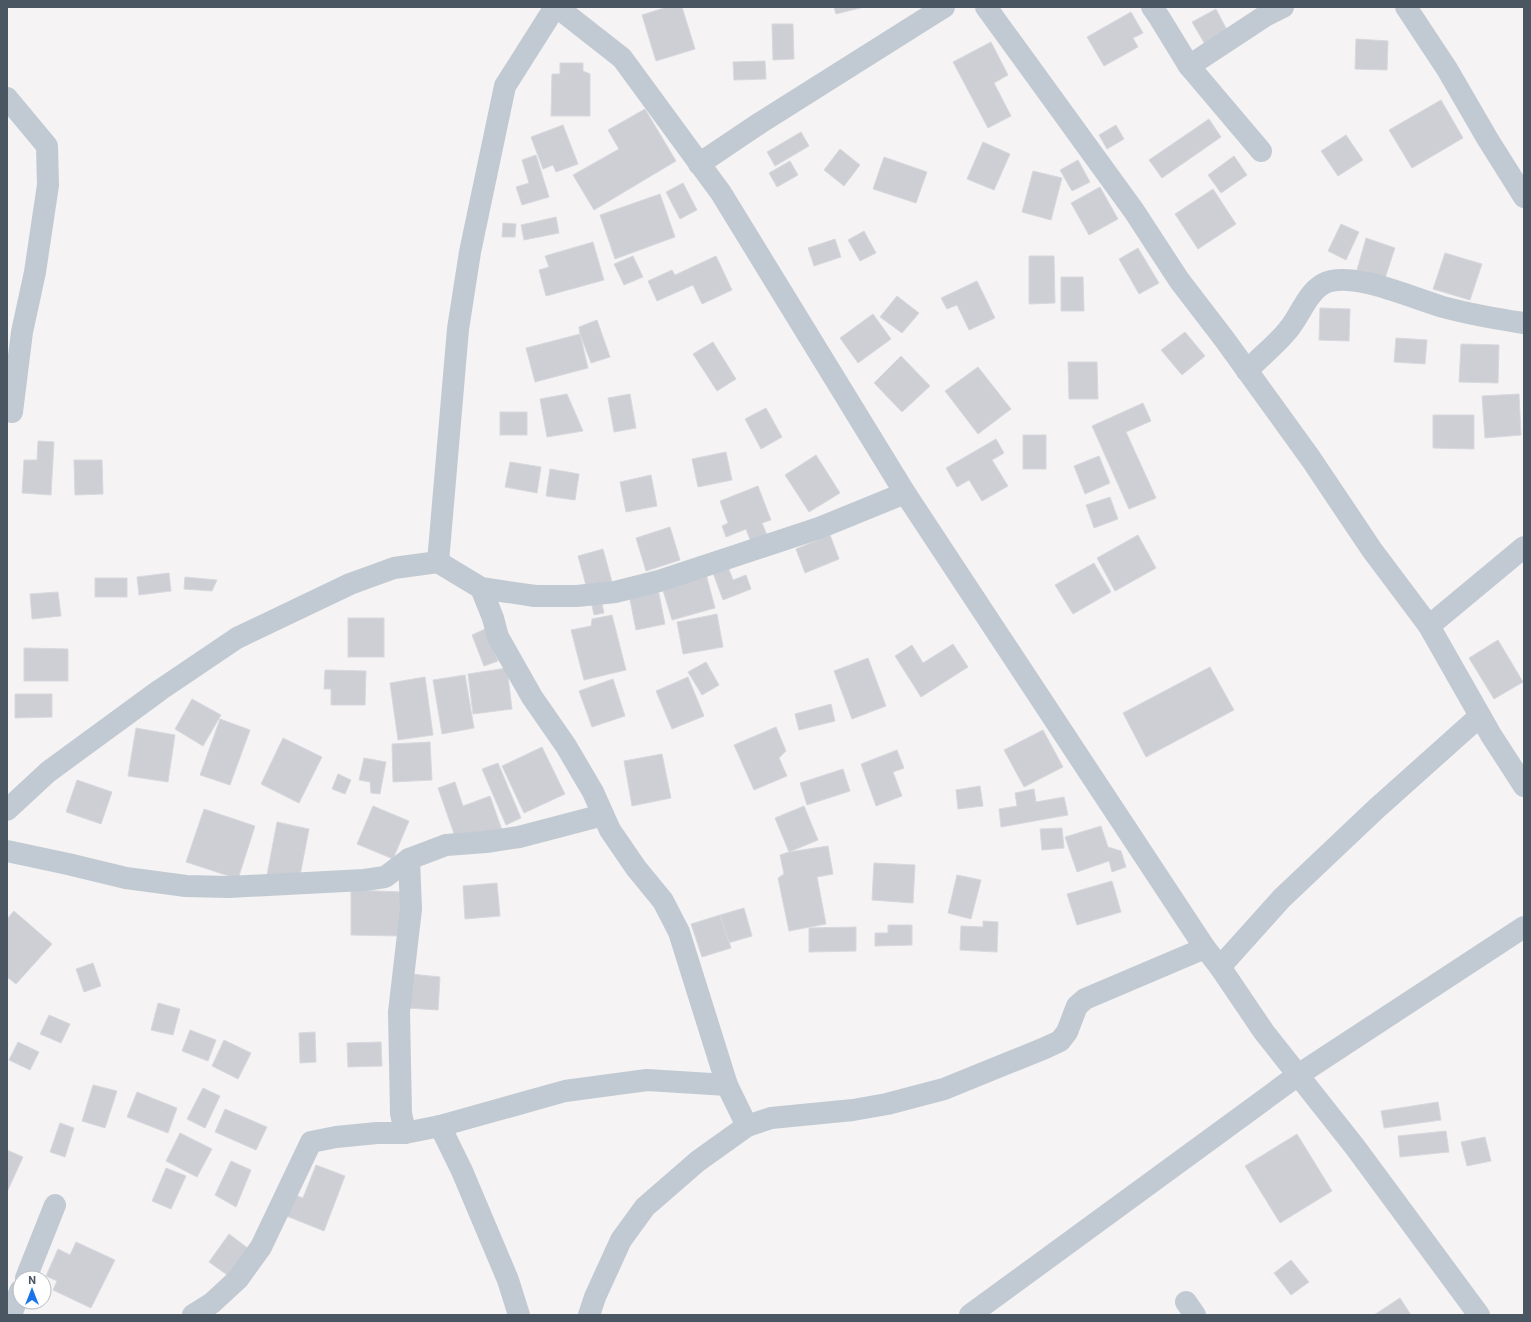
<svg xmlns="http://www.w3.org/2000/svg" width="1531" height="1322" viewBox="0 0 1531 1322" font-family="Roboto,sans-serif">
<rect width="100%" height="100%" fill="#f5f3f3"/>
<g fill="#cdcfd5" stroke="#d7d9de">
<polygon points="667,7 682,7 695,49 656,61 642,15"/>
<polygon points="834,7 864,7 836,14"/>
<polygon points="1216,9 1229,34 1206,46 1192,22"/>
<polygon points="1131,12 1143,33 1133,38 1138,47 1104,66 1087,37"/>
<polygon points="772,24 793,24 794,59 773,60"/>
<polygon points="1356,39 1388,41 1387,70 1355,69"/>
<polygon points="991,42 1008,75 994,83 1011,116 988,128 953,62"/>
<polygon points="765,61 766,79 734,80 733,62"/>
<polygon points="560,63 583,63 583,71 590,74 590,116 551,116 552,74 560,74"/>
<polygon points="1441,100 1463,138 1412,168 1389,130"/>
<polygon points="645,109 676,161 594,210 573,175 619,149 608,130"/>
<polygon points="1209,119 1221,137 1162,178 1149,160"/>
<polygon points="563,125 578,164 556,172 553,165 543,169 531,137"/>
<polygon points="1116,125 1124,139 1107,149 1099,135"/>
<polygon points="801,132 809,146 775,166 767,152"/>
<polygon points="1346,135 1363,160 1338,176 1321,151"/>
<polygon points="983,142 1010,154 994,190 967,179"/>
<polygon points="840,149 860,165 844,186 824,170"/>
<polygon points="536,155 549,197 522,205 516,187 529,183 522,160"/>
<polygon points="1234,156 1247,175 1221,193 1208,175"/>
<polygon points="884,157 927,172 916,203 873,189"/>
<polygon points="1078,160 1090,182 1072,191 1060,170"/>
<polygon points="790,161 798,175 777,187 769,173"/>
<polygon points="1033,171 1062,178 1051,220 1022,212"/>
<polygon points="683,183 697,210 680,219 666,192"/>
<polygon points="1100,187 1118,219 1089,235 1071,203"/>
<polygon points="1213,189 1236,224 1198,249 1175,214"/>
<polygon points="660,194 675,237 615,259 600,215"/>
<polygon points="556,217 559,233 524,240 521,225"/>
<polygon points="503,223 516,224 515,237 502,237"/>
<polygon points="1341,224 1359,232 1346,260 1328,251"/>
<polygon points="864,231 876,253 860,261 848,240"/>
<polygon points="1366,238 1395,248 1385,278 1357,270"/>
<polygon points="835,239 841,257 814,266 808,248"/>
<polygon points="593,242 604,280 546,296 539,270 549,267 545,256"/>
<polygon points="1138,248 1159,283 1139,294 1119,259"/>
<polygon points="1445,253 1482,264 1470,300 1433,289"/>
<polygon points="633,256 643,277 624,285 614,264"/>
<polygon points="716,256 732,290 702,304 693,285 657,301 648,281 672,270 675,275"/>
<polygon points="1029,256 1054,256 1055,303 1029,304"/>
<polygon points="1061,277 1083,277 1084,311 1061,311"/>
<polygon points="977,281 995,318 969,330 957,305 947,309 941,298"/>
<polygon points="897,296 919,313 902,333 880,317"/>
<polygon points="1320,308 1350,309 1349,341 1319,340"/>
<polygon points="873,314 891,339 858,363 840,338"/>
<polygon points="597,320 610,357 591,363 580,334 579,327"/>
<polygon points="1185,332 1205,356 1182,375 1161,350"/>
<polygon points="580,334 588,368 535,382 526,348"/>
<polygon points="1396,338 1427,340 1425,364 1394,362"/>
<polygon points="713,342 736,379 717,391 693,354"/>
<polygon points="1461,344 1499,345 1498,383 1459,382"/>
<polygon points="901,356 930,386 902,412 874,383"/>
<polygon points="1068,362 1097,362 1098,399 1069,399"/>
<polygon points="978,367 1011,409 978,434 945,391"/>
<polygon points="567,394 583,431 547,437 540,399"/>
<polygon points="630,394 636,428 614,432 608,398"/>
<polygon points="1519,394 1521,435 1485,438 1482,396"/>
<polygon points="1143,403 1151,421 1126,432 1156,498 1129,509 1092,426"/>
<polygon points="766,408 782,437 761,449 745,419"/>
<rect x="500" y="412" width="27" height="23"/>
<polygon points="1433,415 1474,415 1474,449 1433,448"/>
<rect x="1023" y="435" width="23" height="34"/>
<polygon points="996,439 1004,453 992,460 1008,486 982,501 969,480 957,487 946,468"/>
<polygon points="38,441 54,442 51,495 22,493 24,460 37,460"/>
<polygon points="726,452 732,480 698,487 692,459"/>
<polygon points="816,455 840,493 809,512 785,475"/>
<polygon points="1099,456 1110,483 1085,494 1074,466"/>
<polygon points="74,460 102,460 103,494 75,495"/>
<polygon points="510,462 541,467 537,493 505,487"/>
<polygon points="550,469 579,474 575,500 546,496"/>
<polygon points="651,475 657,506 626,512 620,482"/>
<polygon points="758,486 771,520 762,523 767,535 751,542 746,529 726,537 722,526 728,523 720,501"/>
<polygon points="1110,497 1118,519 1094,528 1086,505"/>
<polygon points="670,527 680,560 646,571 636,538"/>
<polygon points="830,535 839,559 805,573 796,549"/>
<polygon points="1138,535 1156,568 1115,591 1097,558"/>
<polygon points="603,549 612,582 587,589 578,556"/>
<polygon points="1094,563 1111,592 1073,614 1055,585"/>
<polygon points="728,567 733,580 746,575 751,589 723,600 713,573"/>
<polygon points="169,573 171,591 139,595 137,577"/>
<polygon points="706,574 715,608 672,620 662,587"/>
<polygon points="185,577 217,580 212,591 184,589"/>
<rect x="95" y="578" width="32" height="19"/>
<polygon points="658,589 665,624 636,630 629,595"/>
<polygon points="58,592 61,616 32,619 30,594"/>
<polygon points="601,599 604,613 594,615 591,601"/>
<polygon points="717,614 723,647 683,654 677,622"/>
<polygon points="612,615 626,670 584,680 571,630 591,626 592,619"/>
<rect x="348" y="618" width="36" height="39"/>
<polygon points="485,629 498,661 484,666 472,635"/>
<polygon points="1498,640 1523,682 1494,699 1469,658"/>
<polygon points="953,644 968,667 921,697 895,656 912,645 923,663"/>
<polygon points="24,648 68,649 68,681 24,681"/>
<polygon points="868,658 886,706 852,719 834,671"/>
<polygon points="706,662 719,685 702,695 688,672"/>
<polygon points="1210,667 1234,710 1146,757 1123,713"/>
<polygon points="507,668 512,709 473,714 468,674"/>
<polygon points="325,670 366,671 365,705 331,705 331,689 324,689"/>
<polygon points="465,675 474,728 442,734 433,680"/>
<polygon points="425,677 433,735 398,740 390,683"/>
<polygon points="688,677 704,716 672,729 656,691"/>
<polygon points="613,679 625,716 592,727 579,691"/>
<polygon points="15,694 52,694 52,717 15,718"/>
<polygon points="192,699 221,715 203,746 175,729"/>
<polygon points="831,704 835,721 799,730 795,714"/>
<polygon points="220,719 250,730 230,785 200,775"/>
<polygon points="776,727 786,751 779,758 787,776 754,790 734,745"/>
<polygon points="136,728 175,735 168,782 128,776"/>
<polygon points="1043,730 1063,767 1024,787 1004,750"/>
<polygon points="283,738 322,757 299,803 261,784"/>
<polygon points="430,742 432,780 393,782 392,744"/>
<polygon points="542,747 565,794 524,813 502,766"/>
<polygon points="897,750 904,768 893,772 902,796 876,806 861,764"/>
<polygon points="662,754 671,798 632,806 624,761"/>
<polygon points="364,758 386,762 380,794 371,793 370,782 359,780"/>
<polygon points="498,763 521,818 506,825 482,769"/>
<polygon points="843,769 850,791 807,805 800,783"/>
<polygon points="338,774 351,780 345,794 332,789"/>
<polygon points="77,780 112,792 101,824 66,812"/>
<polygon points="455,782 463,806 490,796 502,830 458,845 438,788"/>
<polygon points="980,786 983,806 958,809 956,790"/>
<polygon points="1034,789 1036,802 1064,797 1068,815 1001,827 999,809 1017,806 1015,793"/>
<polygon points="373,806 409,821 393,859 357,844"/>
<polygon points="804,806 818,840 789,852 775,818"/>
<polygon points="204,809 255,826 238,879 186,862"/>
<polygon points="277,822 309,829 299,881 267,875"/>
<polygon points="1101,826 1108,847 1121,851 1126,867 1112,872 1109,861 1077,872 1065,837"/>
<polygon points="1062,828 1064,848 1042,850 1040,829"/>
<polygon points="828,846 833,874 817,877 826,924 789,931 778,878 784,874 780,855 789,852"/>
<polygon points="874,863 915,865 913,903 872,900"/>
<polygon points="957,875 981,880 971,919 948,913"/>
<polygon points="1112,881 1121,912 1077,925 1067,894"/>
<polygon points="497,883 500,916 465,919 463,886"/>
<polygon points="351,890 402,892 401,936 351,935"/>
<polygon points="744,908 752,936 728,943 720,915"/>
<polygon points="14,911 52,944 16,984 7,977 7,919"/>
<polygon points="720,915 731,948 702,957 691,924"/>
<polygon points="983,921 998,922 997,952 960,950 961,926 983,927"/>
<polygon points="888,925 912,925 912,945 875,946 875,933 888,933"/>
<polygon points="856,927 856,951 809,952 809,928"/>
<polygon points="93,963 101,986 84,992 76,969"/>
<polygon points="411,974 440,977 438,1010 408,1008"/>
<polygon points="158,1003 180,1009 173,1035 151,1030"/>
<polygon points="49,1015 70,1024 61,1043 40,1034"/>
<polygon points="190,1030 216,1040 208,1061 182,1051"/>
<polygon points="315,1032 316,1062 300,1063 299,1033"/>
<polygon points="224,1040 251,1053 238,1079 212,1066"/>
<polygon points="18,1042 39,1052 30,1070 9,1060"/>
<polygon points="381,1042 382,1066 348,1067 347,1043"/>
<polygon points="93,1085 117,1091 105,1128 82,1121"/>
<polygon points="203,1088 220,1096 205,1128 187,1119"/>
<polygon points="137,1092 177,1108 168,1133 127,1117"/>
<polygon points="1438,1102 1441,1120 1384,1128 1381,1111"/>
<polygon points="225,1109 267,1127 256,1150 215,1132"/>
<polygon points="60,1123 74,1128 65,1157 50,1152"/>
<polygon points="1446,1131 1449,1152 1400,1157 1398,1136"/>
<polygon points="180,1133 212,1149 197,1177 166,1161"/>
<polygon points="1297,1134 1332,1191 1280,1223 1245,1166"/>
<polygon points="1485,1137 1491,1161 1467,1166 1461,1142"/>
<polygon points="7,1150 23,1157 7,1192"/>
<polygon points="231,1161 251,1170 236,1207 215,1195"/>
<polygon points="316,1165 345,1176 324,1231 284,1215 292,1194 303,1198"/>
<polygon points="166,1168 186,1176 171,1209 152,1201"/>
<polygon points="229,1234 249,1249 230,1277 209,1262"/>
<polygon points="76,1242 115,1260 91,1308 53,1290 57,1281 46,1276 58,1249 70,1255"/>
<polygon points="1291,1260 1309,1282 1291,1295 1274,1273"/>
<polygon points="1400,1298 1411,1315 1374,1315"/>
</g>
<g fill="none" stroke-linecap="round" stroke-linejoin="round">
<g stroke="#c1cad2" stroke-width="22">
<polyline points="557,7 622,58 721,193 905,493 1205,948 1220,967 1264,1032 1355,1147 1479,1315"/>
<polyline points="986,7 1134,211 1179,280 1225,340 1311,459 1372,550 1429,626 1491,735 1524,786"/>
<polyline points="1152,7 1159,17 1189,66 1261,151"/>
<polyline points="1406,7 1447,69 1487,138 1524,197"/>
<polyline points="1189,66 1265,16 1283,7"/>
<polyline points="7,98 47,146 48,185 35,272 22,332 12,412"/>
<polyline points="699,164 760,123 944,7"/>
<path d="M1247 371C1260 357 1276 345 1288 330 1300 316 1307 293 1323 284 1350 269 1414 299 1443 307 1469 314 1497 319 1524 323"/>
<polyline points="438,562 481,588 535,596 577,596 615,592 659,581 819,528 905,493"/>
<polyline points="481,588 493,618 498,637 532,697 566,746 593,792 610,830 636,868 663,901 679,932 727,1085 747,1126"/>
<polyline points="1429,626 1524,547"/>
<polyline points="7,810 48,772 160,690 237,638 350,584 394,568 438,562 458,329 470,252 505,86 555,7"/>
<polyline points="7,851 68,864 126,878 186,886 229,887 364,880 385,877 409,859 446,845 486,842 519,837 603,815"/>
<polyline points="1220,967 1282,898 1376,809 1480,716"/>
<polyline points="440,1126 462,1171 508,1280 519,1315"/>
<polyline points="405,1133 401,1113 399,1012 411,909 409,859"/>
<polyline points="26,1278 55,1205"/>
<polyline points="1186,1302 1195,1315"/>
<polyline points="11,1315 20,1291"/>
<polyline points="193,1315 212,1303 238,1279 261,1247 311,1142 336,1137 377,1133 405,1133 440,1126 565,1091 647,1080 727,1085"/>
<polyline points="589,1315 595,1297 621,1240 645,1207 698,1161 747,1126 771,1118 853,1110 887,1104 944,1089 1045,1048 1060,1041 1067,1032 1077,1006 1085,999 1205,948"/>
<polyline points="970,1315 1298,1075 1524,927"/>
</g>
</g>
<rect width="1531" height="1322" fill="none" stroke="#4a5661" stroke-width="16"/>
<g transform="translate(32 1290)"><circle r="19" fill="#ffffff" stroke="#b7bbc0"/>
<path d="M0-3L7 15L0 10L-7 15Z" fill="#1a73e8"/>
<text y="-6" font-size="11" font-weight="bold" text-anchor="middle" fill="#4a5661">N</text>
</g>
</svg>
